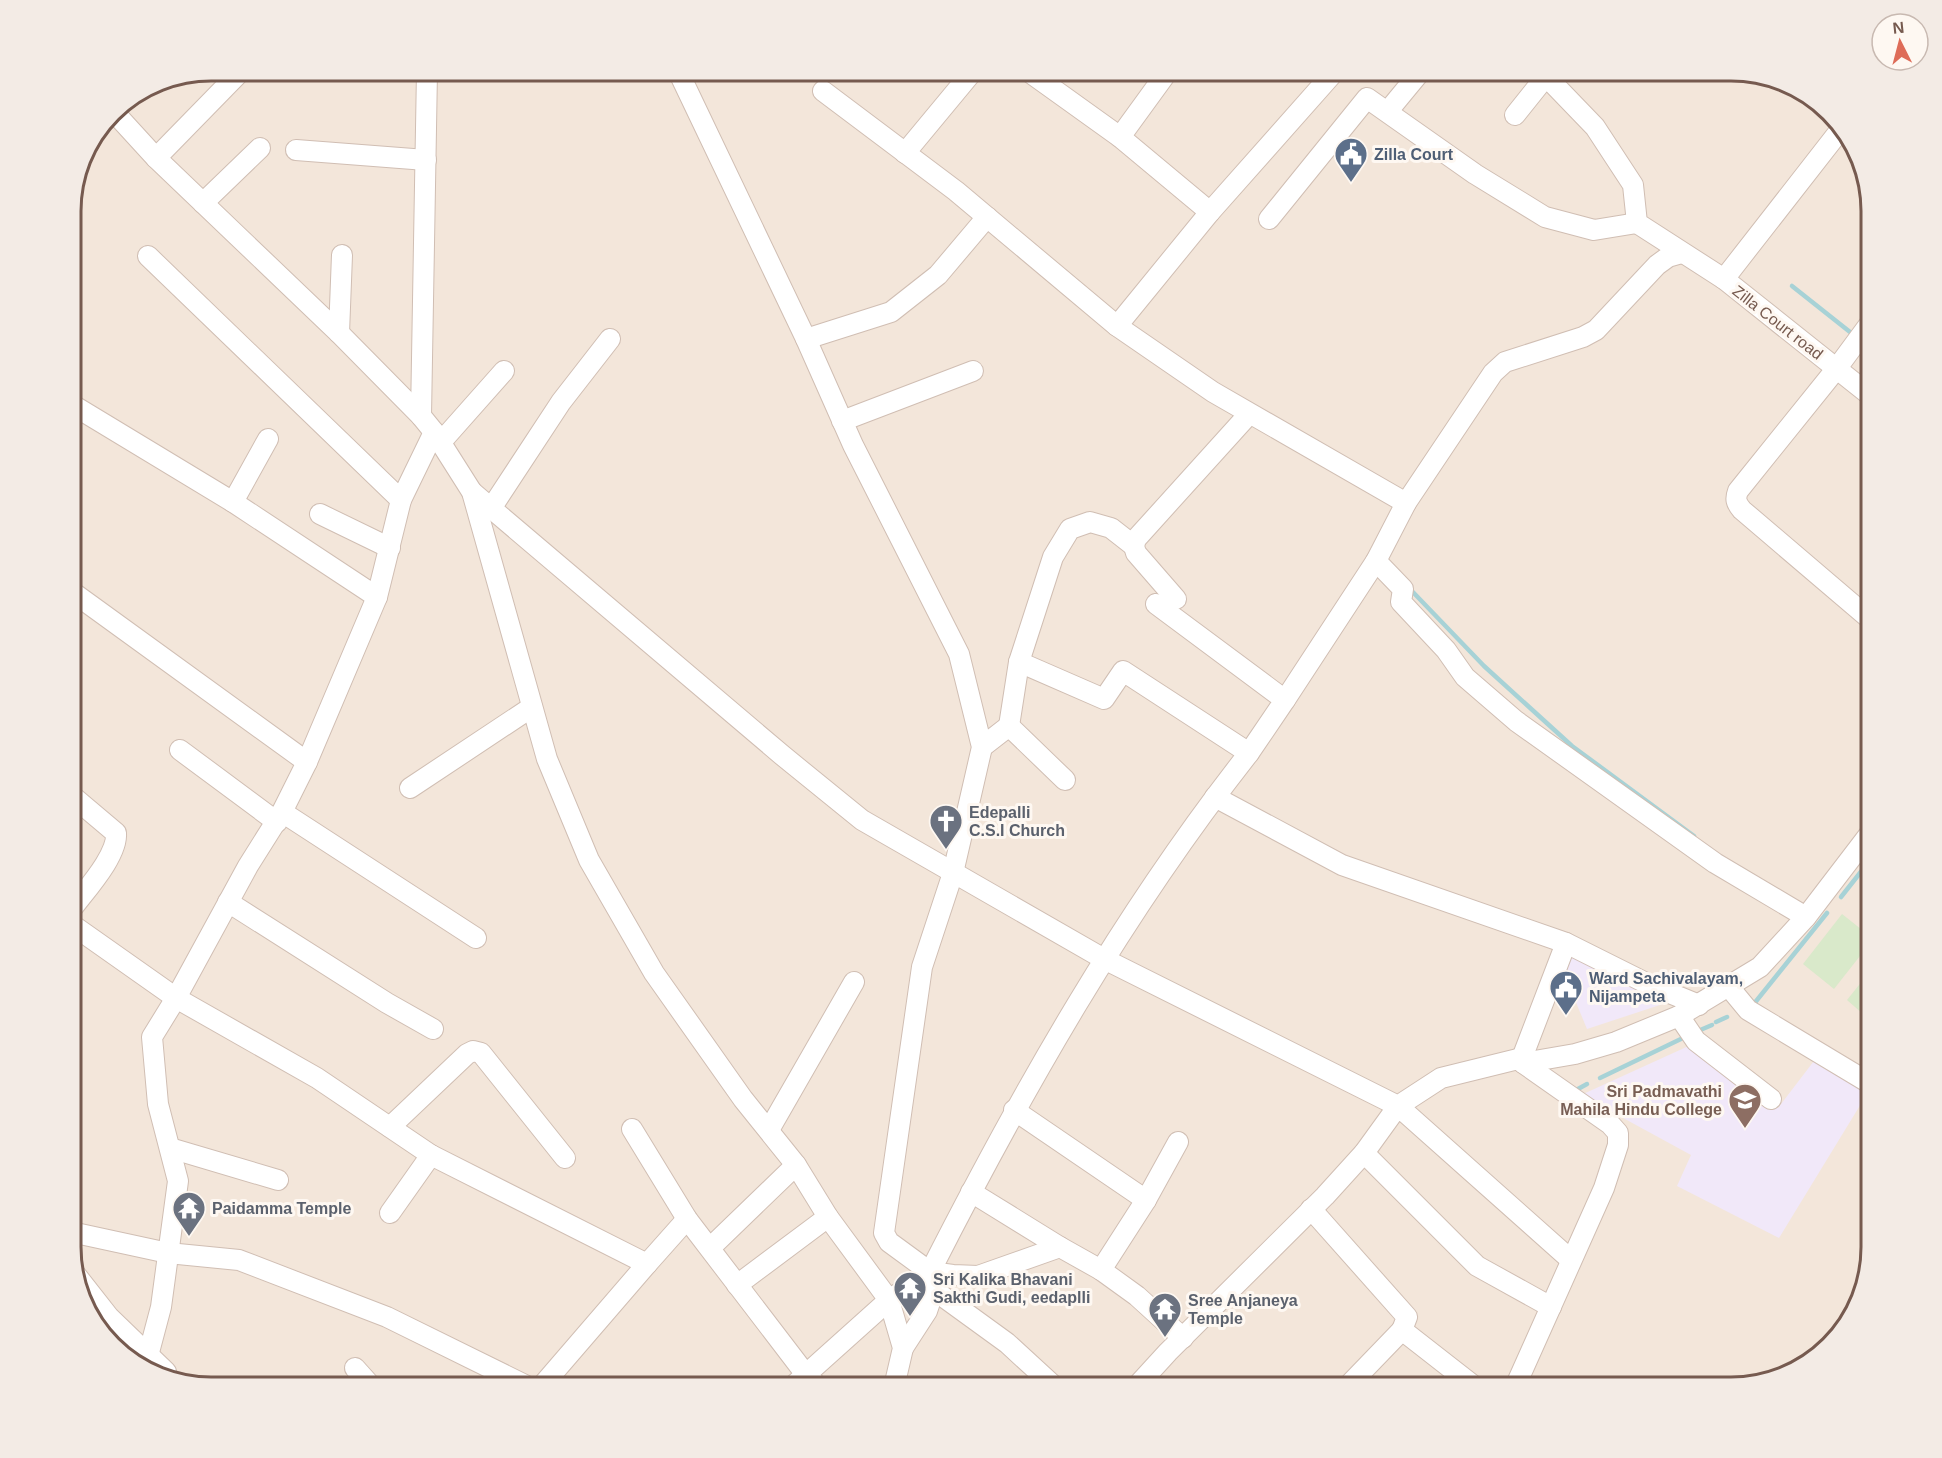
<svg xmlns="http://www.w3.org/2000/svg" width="1942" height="1458" viewBox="0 0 1942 1458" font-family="Arial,sans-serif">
<rect width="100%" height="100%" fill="#fcf4eb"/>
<polygon fill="#f3e6da" points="211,71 1732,71 1817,100 1857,149 1871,210 1871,1248 1842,1333 1793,1373 1731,1387 210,1387 125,1358 85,1310 71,1256 71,201 85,149 118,105 157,81"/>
<g fill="#f1e8f9">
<polygon points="1572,954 1669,1002 1587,1029 1575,1000 1549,999"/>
<polygon points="1693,1044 1778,1108 1817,1057 1870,1089 1779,1238 1677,1186 1691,1155 1581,1095"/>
</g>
<g fill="#d9e9ca">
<polygon points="1842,914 1871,937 1871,942 1834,989 1803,964"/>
<polygon points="1871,970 1871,1021 1847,1000"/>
</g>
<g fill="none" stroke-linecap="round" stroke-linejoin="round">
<g stroke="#a7d2d6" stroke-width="4.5">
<polyline points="1792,286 1850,332"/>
<polyline points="1409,588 1484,666 1572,746 1694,836"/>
<polyline points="1841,897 1871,859"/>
<polyline points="1753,1005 1827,913"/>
<polyline points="1716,1022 1727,1017"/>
<polyline points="1698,1031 1712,1025"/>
<polyline points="1600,1078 1685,1037"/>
<polyline points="1578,1089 1587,1084"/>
</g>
<defs>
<g id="minor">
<polyline points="678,71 806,339 853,445 959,654 982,747 953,873 922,967 884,1233 889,1242 930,1272 953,1275 978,1276 1060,1247"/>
<polyline points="1028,71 1120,137 1210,212"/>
<polyline points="1541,71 1595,127 1633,185 1637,223 1724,279 1871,396"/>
<polyline points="823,91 956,191 1117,326 1213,392 1406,503"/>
<polyline points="113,111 156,158 339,333 421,416 434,432 472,492 547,759 589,860 654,973 743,1099 796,1165 828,1217 889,1300 903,1348 894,1387"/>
<polyline points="1388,111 1421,71"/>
<polyline points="1515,115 1547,75"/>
<polyline points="1120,137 1168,71"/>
<polyline points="296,150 426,160"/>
<polyline points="905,153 973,71"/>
<polyline points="156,158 241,71"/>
<polyline points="203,203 260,148"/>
<polyline points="1269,219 1367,98 1475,174 1545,217 1594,230 1637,223"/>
<polyline points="148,256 401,500"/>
<polyline points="1724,279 1841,129"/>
<path d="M1871 322 1837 368 1738 491C1735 499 1736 503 1742 510L1871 620"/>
<polyline points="1117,326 1210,212 1335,71"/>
<polyline points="339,333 342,255"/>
<polyline points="806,339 891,312 938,275 987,217"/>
<polyline points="71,404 233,502 377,597 401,500 434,432"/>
<polyline points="421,416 427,71"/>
<polyline points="842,421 973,371"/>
<polyline points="441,442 504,371"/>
<polyline points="472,492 782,755 862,820 1104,959 1398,1106 1441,1078 1522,1058 1523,1063 1575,1054 1616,1042 1679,1016 1760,967 1806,917 1871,832"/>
<polyline points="233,502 268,439"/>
<polyline points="492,507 561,402 610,339"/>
<polyline points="320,514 390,548"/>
<polyline points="1376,561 1403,589 1401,602 1446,650 1465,677 1516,721 1715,863 1806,917"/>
<polyline points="71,591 307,762 377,597"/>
<polyline points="1176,599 1136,553 1134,546 1136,539 1249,414"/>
<polyline points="1019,662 1104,699 1123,671 1249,753 1285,700 1156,604"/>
<polyline points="1285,700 1376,561 1406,503 1493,373 1505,362 1583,337 1596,330 1657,265 1668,257 1682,253"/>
<polyline points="1009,726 1019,662 1053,557 1070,529 1090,522 1111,528 1134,546"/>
<polyline points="982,747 1009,726 1065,780"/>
<polyline points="180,750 277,822"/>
<polyline points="410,788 532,707"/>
<polyline points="1215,797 1342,865 1566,943 1650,985 1699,1005"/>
<polyline points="282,812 307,762"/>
<polyline points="228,902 387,1003 433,1029"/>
<path d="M71 910C84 892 118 856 116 833L71 795"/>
<polyline points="71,924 176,998 317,1078 431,1155 647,1264 541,1387"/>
<polyline points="1729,987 1748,1010 1871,1084"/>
<polyline points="1679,1016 1696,1041 1771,1099"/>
<polyline points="1522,1058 1566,943"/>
<polyline points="1014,1110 1146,1200 1178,1142"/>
<polyline points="390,1127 467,1054 473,1051 481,1053 565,1158"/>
<polyline points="632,1129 687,1219 807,1376 819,1387"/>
<polyline points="769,1130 854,982"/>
<polyline points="170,1148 278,1180"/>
<polyline points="1364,1153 1477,1266 1551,1307"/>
<polyline points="971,1192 1060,1247 1101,1270 1137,1296 1183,1338"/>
<polyline points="1311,1209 1407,1317 1402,1330"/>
<polyline points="390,1213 431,1155"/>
<polyline points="71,1232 168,1253 239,1260 387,1317 529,1387"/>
<polyline points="710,1248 796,1165"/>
<polyline points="647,1264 687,1219"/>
<polyline points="1101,1270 1146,1200"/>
<polyline points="76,1275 109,1317 166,1372"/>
<polyline points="737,1285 828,1217"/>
<polyline points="934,1290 1007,1343 1055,1387"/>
<path d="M903 1348 927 1311 934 1290 930 1272C1022 1091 1123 913 1249 753"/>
<polyline points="148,1356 161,1307 178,1181 158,1104 152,1037 176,998 248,866 282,812 476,938"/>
<polyline points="355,1368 372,1387"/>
<polyline points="792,1387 889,1300 930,1272"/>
<polyline points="1136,1387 1168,1352 1325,1196 1364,1153 1398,1106 1571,1260"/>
<polyline points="1347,1387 1402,1330 1475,1387"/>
<polyline points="1515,1387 1604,1188 1618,1145 1618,1133 1610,1124 1523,1063"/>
</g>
</defs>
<use href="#minor" stroke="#d0beb3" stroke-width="22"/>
<use href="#minor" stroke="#fff" stroke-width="20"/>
</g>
<defs>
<symbol id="civic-pin" viewBox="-11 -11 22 30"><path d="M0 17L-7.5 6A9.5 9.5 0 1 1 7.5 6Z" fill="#5c6f8a" stroke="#fef8f2"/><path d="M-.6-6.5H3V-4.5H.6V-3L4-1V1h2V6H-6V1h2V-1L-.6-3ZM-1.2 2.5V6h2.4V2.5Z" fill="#fff"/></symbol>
<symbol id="church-pin" viewBox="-11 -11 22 30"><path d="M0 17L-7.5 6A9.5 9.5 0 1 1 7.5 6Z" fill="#6b7280" stroke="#fef8f2"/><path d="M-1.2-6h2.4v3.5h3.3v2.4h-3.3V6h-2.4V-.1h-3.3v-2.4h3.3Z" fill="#fff"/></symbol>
<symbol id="university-pin" viewBox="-11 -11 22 30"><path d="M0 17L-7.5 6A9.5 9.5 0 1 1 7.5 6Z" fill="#8d6e63" stroke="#fef8f2"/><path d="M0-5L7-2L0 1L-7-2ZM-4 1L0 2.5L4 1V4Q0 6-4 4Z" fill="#fff"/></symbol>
<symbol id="temple-pin" viewBox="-11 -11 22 30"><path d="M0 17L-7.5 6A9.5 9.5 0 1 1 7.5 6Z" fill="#6b7280" stroke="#fef8f2"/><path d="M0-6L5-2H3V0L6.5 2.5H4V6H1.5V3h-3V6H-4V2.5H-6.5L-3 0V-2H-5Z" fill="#fff"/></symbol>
</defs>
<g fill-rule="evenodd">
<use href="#civic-pin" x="1332" y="135" width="38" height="52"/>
<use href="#church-pin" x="927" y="802" width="38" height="52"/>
<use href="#civic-pin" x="1547" y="968" width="38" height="52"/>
<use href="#university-pin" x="1726" y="1081" width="38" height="52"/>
<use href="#temple-pin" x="170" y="1189" width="38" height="52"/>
<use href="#temple-pin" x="891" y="1269" width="38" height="52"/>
<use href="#temple-pin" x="1146" y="1290" width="38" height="52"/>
</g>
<g text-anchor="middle" stroke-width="6" stroke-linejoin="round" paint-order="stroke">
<g font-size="16" font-weight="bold" fill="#4e5e75" stroke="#fef8f2" text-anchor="start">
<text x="1374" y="160">Zilla Court</text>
<text x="1589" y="984">Ward Sachivalayam,<tspan x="1589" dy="18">Nijampeta</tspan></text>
</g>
<g font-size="16" fill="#765a4f" stroke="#fef8f2">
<text transform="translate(1778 322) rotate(38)" y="6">Zilla Court road</text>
</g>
<g font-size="16" font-weight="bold" fill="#5b616d" stroke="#fef8f2" text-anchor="start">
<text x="969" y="818">Edepalli<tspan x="969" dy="18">C.S.I Church</tspan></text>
<text x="212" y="1214">Paidamma Temple</text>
<text x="933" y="1285">Sri Kalika Bhavani<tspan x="933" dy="18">Sakthi Gudi, eedaplli</tspan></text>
<text x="1188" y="1306">Sree Anjaneya<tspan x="1188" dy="18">Temple</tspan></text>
</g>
<g font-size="16" font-weight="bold" fill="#785e54" stroke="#fef8f2" text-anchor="end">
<text x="1722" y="1097">Sri Padmavathi<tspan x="1722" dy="18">Mahila Hindu College</tspan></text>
</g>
</g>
<path d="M0 0H1942V1458H0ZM211 81H1731A130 130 0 0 1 1861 211V1247A130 130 0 0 1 1731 1377H211A130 130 0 0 1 81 1247V211A130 130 0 0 1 211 81Z" fill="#f3ebe5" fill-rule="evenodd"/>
<path fill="none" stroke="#765a4f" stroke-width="3" d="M211 81H1731A130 130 0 0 1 1861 211V1247A130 130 0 0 1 1731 1377H211A130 130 0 0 1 81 1247V211A130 130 0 0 1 211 81Z"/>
<g transform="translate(1900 42) rotate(354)"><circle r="28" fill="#fef8f2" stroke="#c8b9b1" stroke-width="1.5"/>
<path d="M0-4.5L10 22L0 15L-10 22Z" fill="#de6c58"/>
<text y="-9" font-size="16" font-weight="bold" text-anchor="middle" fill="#765a4f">N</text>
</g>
</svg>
